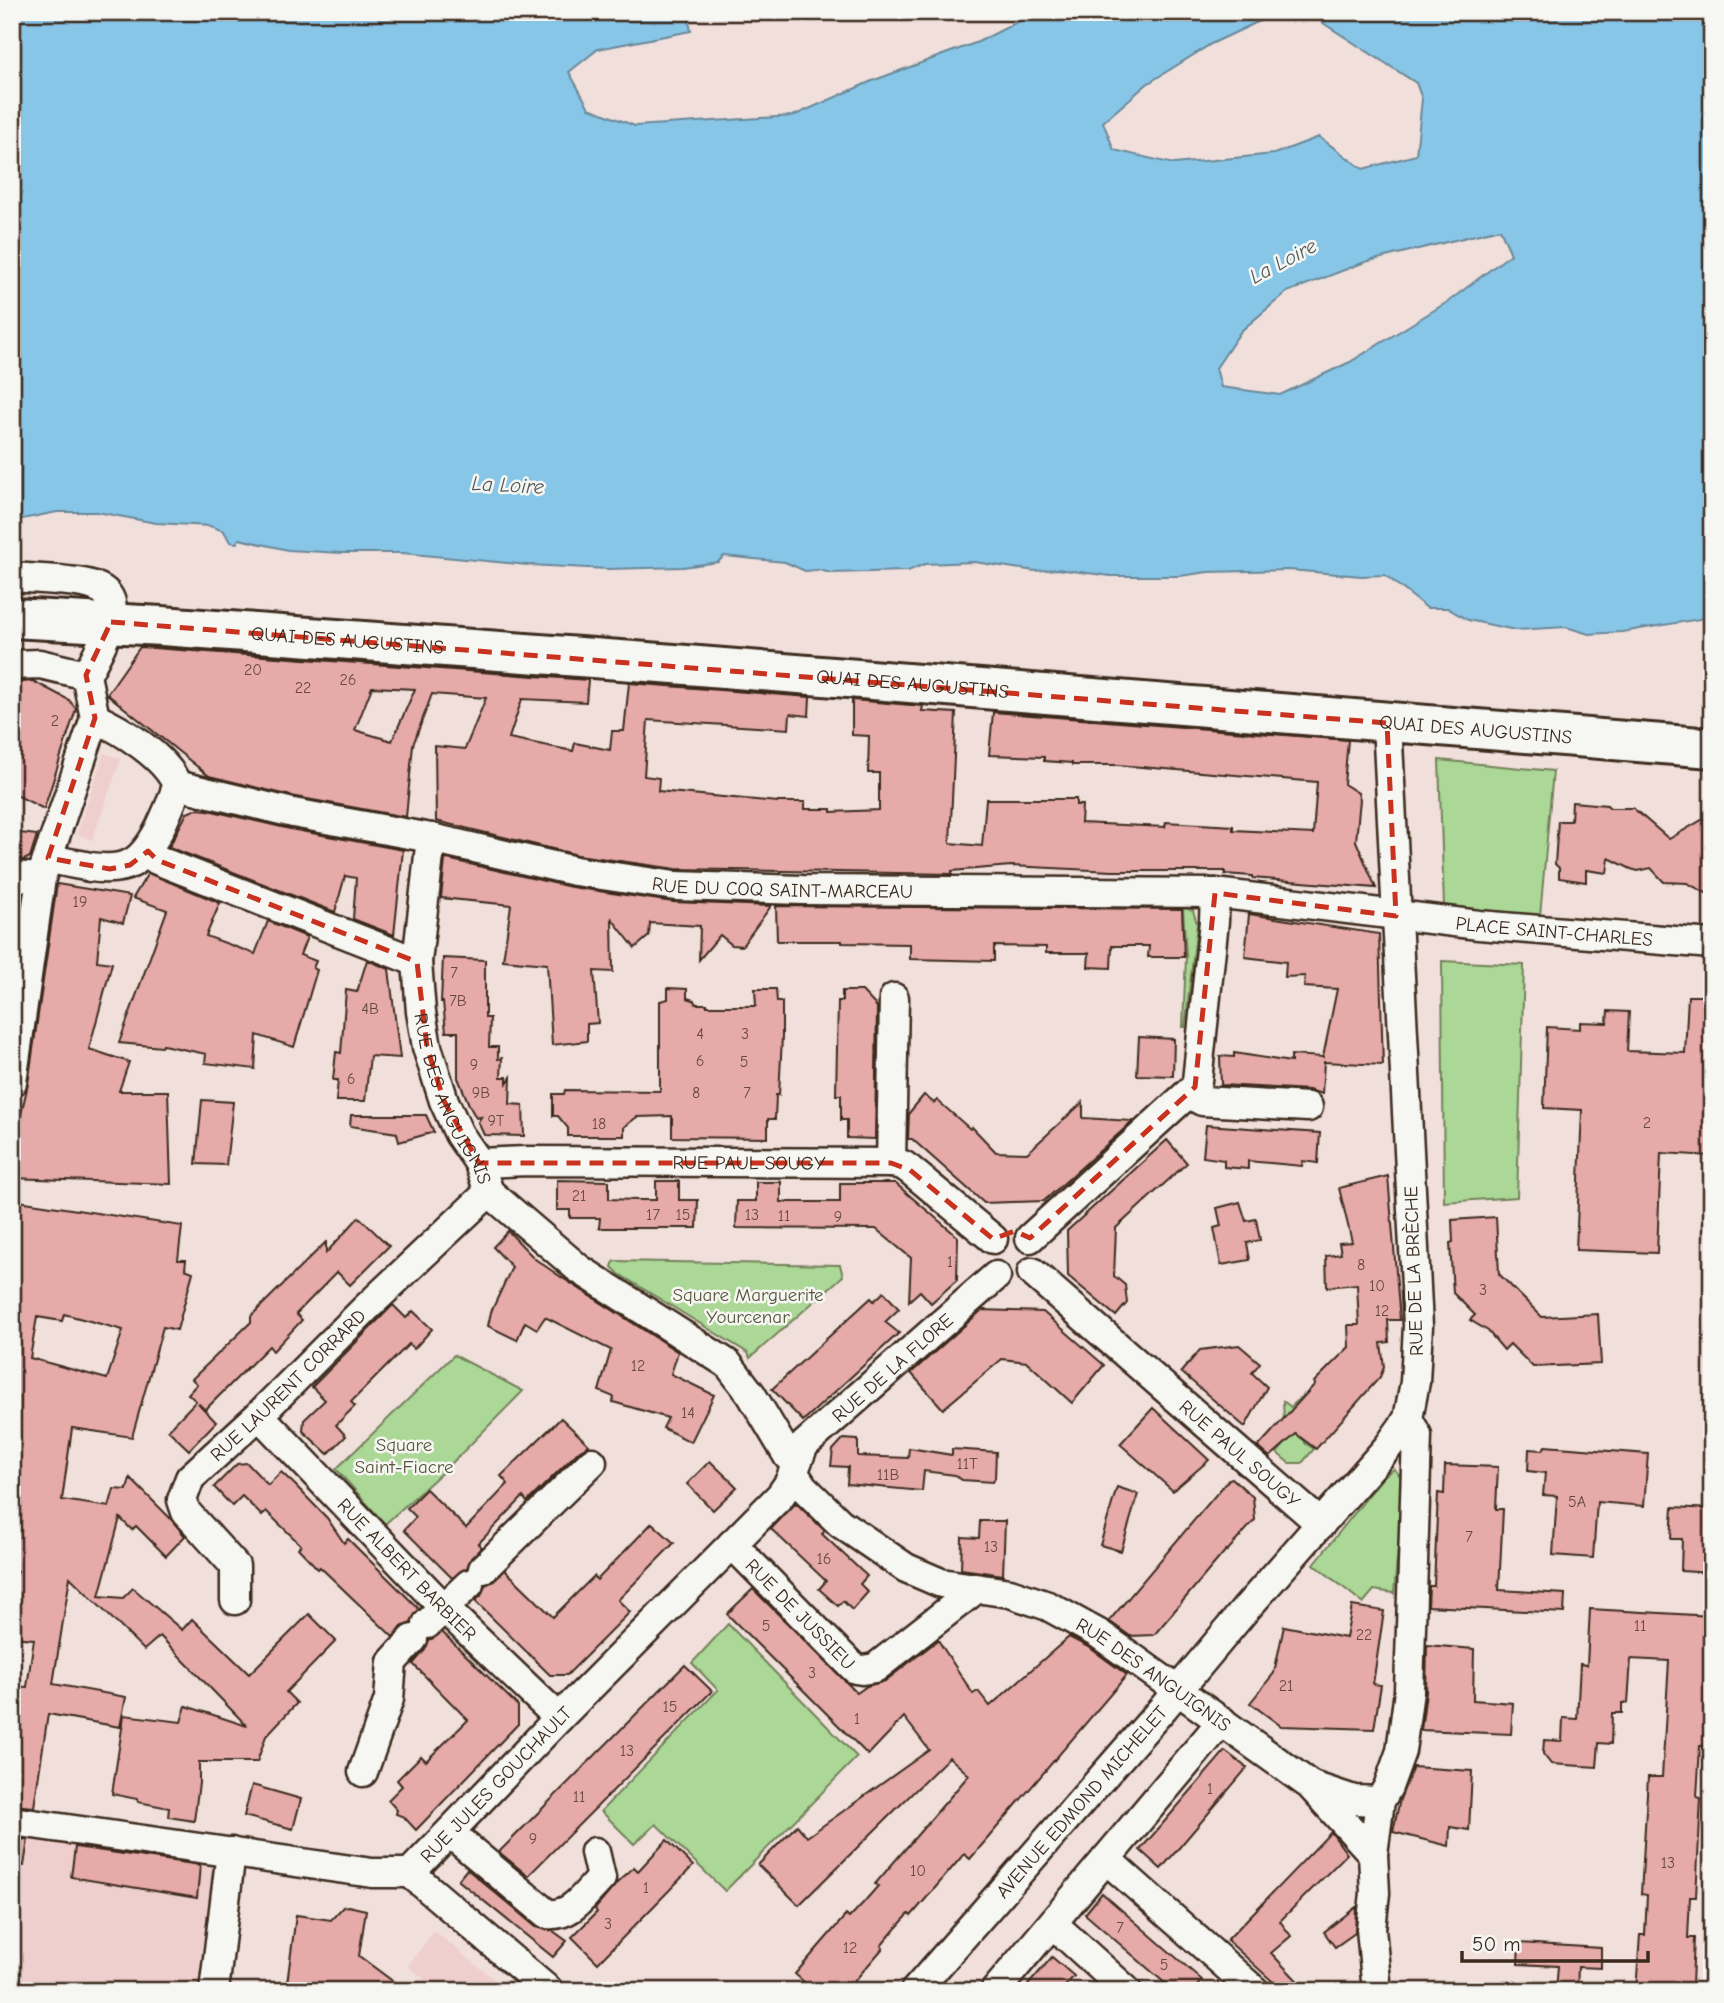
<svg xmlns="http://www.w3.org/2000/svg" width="1724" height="2003" viewBox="0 0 1724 2003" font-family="'Comic Neue',sans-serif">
<rect width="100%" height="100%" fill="#f1dfdc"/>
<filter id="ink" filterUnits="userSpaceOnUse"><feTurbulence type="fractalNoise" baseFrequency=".0143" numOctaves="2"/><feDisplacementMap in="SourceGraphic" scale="14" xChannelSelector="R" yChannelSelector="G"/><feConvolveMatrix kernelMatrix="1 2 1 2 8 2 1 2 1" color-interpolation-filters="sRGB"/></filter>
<g filter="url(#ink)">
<g fill="#eecfcd">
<polygon points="104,753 121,759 92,840 77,834"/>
<polygon points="12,1834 220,1864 201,1991 65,1991 12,1982"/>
<polygon points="434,1931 509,1991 415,1991 424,1979 408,1966"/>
</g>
<g fill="#abd896" stroke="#73815a" stroke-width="2">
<polygon points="1439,760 1553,771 1540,916 1444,907"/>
<polygon points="1183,908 1193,910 1197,924 1185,1027 1183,1027 1186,956"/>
<polygon points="1442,961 1524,965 1517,1197 1444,1202"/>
<polygon points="614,1261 840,1265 843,1276 750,1358 748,1353 619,1274 612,1267"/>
<polygon points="454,1355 523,1391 448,1467 385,1524 336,1469"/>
<polygon points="1303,1395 1305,1443 1314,1449 1302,1463 1289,1463 1277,1453 1285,1444 1283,1401 1291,1407"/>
<polygon points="1394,1469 1404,1480 1394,1593 1374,1590 1363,1603 1314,1564 1384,1476"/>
<polygon points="728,1624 857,1757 725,1891 656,1824 634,1844 601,1811 718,1690 692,1663"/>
</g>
<path fill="#88c6e8" stroke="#698897" stroke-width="2" fill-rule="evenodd" d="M12 12H687L691 31 598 49 569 72 589 108 635 126 793 116 872 81 978 42 1033 14 1132 12 1134 15 1182 12H1262L1266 18 1211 44 1147 84 1103 122 1114 150 1174 164 1274 154 1319 137 1363 169 1416 155 1422 99 1416 83 1306 12H1712V617L1622 632 1589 634 1566 627 1515 630 1468 620 1447 608H1427L1385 575 1362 576 1289 570 1208 572 1180 576H1111L1057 569 1035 571 974 562 925 564 908 571 831 573 819 570 805 571 785 562 724 556 718 562 683 567 608 569 528 565 402 553H342L288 550 239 539 237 543 230 542 224 531 210 526 156 523 97 512H57L12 521ZM1500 229 1511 254 1449 301 1350 362 1280 395 1221 387 1216 368 1241 331 1287 292 1365 262Z"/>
<g fill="#e6aaa9" stroke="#3b2a1e" stroke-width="2" fill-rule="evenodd">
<path d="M140 647 588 680 586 702 522 699 509 738 573 751 575 743 610 750 612 731H624L629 683 810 697 809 716 790 714 789 729 648 720 644 776 659 778 658 791 778 802H805V809H831V812L879 810V773H868L869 736 852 735V700L923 706 922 711 956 713 950 843 982 846 986 799H1076V805H1082L1081 823 1165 827 1166 822 1233 826V830L1313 834 1317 782 1118 765H1072V763L1044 761V757L989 755 993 712 1348 740 1344 784 1358 793 1360 799 1356 841 1376 888 1252 878V876L1225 874V871H1112L1011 866 952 871V874L676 869 578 855 436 821 435 746 465 749 486 698 432 694 413 745 406 817 296 797 209 776 107 694ZM372 687 415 689 392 741 355 730Z"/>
<polygon points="33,681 69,700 76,709 44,809 12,793 12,683"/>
<polygon points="1572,802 1607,805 1610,808 1633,808 1669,839 1712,814 1712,896 1687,883 1664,882 1651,868 1638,871 1631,869 1609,858 1607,873 1586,870 1586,882 1559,878 1559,868 1555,864 1558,821 1571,821"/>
<polygon points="197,809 208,810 290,829 403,850 394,935 353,919 356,878 345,876 335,912 169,847 187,813"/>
<polygon points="12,832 37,835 30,857 24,860 12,859"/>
<polygon points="447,859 571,887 673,902 771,906 742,946 732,945 720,935 699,960 700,926 650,923 649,936 635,948 612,919 613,972 594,971 598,1023 587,1024 587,1041 552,1045 547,964 503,960 511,905 441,898 445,860"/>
<polygon points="148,873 220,903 206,936 255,954 268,921 307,937 300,955 316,961 313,968 317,970 294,1047 257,1035 255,1069 205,1063 206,1054 163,1045 162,1047 119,1043 167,910 133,898"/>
<polygon points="57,884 130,896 123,923 101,917 97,961 112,963 89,1049 129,1062 119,1091 168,1091 171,1184 12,1178 17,1132 28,1084"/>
<polygon points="12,895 22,896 12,962"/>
<polygon points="776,906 1182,909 1184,957 1148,957 1149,946 1112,946 1111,968 1088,967 1089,953 1046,953 1046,947 994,946 994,961 910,959 910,944 842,943 842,941 777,941"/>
<polygon points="1249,914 1379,934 1383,1065 1324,1062 1322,1094 1309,1090 1221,1085 1220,1056 1234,1057 1234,1053 1291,1062 1291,1055 1323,1057 1337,989 1304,987 1305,976 1285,977 1286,962 1245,957"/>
<polygon points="443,958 485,960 485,1018 490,1018 489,1047 498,1047 498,1059 502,1058 501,1077 507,1077 507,1083 511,1077 510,1104 523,1105 524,1136 484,1135 478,1122 481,1117 476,1118 470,1107 458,1078 458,1032 446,1032 443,1002 441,1002"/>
<polygon points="367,960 389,969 400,1058 370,1056 365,1101 336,1101 338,1080 333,1080 336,1052 341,1053 346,990 357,992"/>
<polygon points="668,988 687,989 687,998 694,1000 696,1004 707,1004 707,1006 756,1006 755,989 776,989 777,1002 782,1002 782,1037 779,1095 776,1095 775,1119 768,1119 768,1138 672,1137 672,1116 637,1117 624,1127 624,1136 568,1136 568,1128 558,1116 553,1116 553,1094 564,1094 565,1090 660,1091 660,1001 668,999"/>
<polygon points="842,991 862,991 877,1007 875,1139 847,1138 847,1120 841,1120 841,1095 836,1095 838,1001 842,1001"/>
<polygon points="1688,996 1712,996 1712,1156 1661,1153 1657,1253 1576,1250 1582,1110 1544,1108 1547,1027 1580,1029 1580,1022 1607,1023 1608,1011 1629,1012 1627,1051 1685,1053"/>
<polygon points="1139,1037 1174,1039 1173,1076 1137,1075"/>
<polygon points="924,1095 934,1103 937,1100 970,1129 972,1127 996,1152 1027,1153 1083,1102 1083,1118 1133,1121 1044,1201 984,1203 912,1139 908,1139 909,1113"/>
<polygon points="202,1100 233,1102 226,1165 196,1164"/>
<polygon points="351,1115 426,1115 434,1132 399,1142 397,1133 350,1126"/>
<polygon points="1206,1125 1320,1133 1318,1163 1303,1161 1302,1166 1248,1161 1248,1169 1224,1167 1224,1160 1203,1157"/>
<polygon points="1167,1140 1187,1163 1116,1228 1114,1276 1125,1285 1127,1303 1116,1316 1068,1276 1067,1231"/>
<polygon points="1388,1176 1400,1320 1388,1320 1389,1342 1381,1343 1384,1367 1380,1377 1316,1449 1296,1434 1270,1457 1258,1447 1315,1384 1314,1382 1349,1347 1348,1325 1359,1325 1357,1284 1327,1287 1326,1256 1341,1254 1339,1243 1352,1242 1339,1188"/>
<polygon points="557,1180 609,1181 609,1199 637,1200 656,1200 656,1181 679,1181 679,1200 698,1200 697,1228 599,1228 600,1218 570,1218 570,1210 557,1210"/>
<polygon points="756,1182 781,1182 781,1202 840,1202 840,1183 895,1183 958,1237 957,1280 931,1303 920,1291 909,1301 911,1258 876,1229 736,1228 737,1201 756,1201"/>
<path d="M12 1200 182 1226 178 1260H186L185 1269 193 1272 177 1330 163 1327 132 1437 72 1428 62 1500 109 1507 114 1489 127 1490 130 1478 170 1518 185 1536 166 1556 136 1526 132 1530 120 1518 99 1596 123 1598 133 1588 182 1630 192 1619 249 1674 309 1614 336 1641 286 1692 297 1703 266 1736 257 1762H199V1783L194 1821 168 1817 169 1808 138 1802 137 1799 112 1794 124 1715 181 1722 186 1706 247 1726 160 1636 144 1650 70 1577 53 1684 126 1697 120 1727 48 1714 34 1807 12 1805V1686L27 1687 34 1639 12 1637V1589L18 1571 12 1570ZM64 1314 123 1330 107 1379 30 1358 37 1317 62 1321Z"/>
<polygon points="1240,1202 1246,1221 1256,1219 1260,1240 1247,1243 1250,1260 1221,1265 1214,1228 1221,1226 1217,1208"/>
<polygon points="359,1217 389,1246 350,1285 337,1272 296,1314 302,1320 273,1351 269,1346 205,1410 198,1403 216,1422 189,1450 168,1430 196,1401 188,1394 197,1384 192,1379 251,1322 251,1316 326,1242 326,1253"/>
<polygon points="1496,1217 1499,1274 1542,1317 1598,1314 1601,1364 1533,1367 1510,1344 1504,1350 1488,1331 1470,1320 1475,1315 1453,1293 1450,1243 1453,1242 1452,1220"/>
<polygon points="508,1231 535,1259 561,1277 678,1352 671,1374 714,1395 691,1442 663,1428 668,1418 613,1402 614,1397 599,1391 611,1350 545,1317 537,1329 525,1322 517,1340 488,1326 491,1312 512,1267 493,1247"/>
<polygon points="884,1292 899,1309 885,1322 899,1333 803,1421 772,1389 871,1298 874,1301"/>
<polygon points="393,1305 406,1318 413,1311 432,1329 414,1349 409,1344 351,1402 355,1406 336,1425 346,1436 328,1454 303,1431 304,1420 325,1400 312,1387"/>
<polygon points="982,1310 1043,1312 1104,1365 1072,1403 1027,1362 1002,1359 943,1409 911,1373"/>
<polygon points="1239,1345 1260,1363 1252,1373 1267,1387 1245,1427 1181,1372 1200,1350"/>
<polygon points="1153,1408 1209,1460 1173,1491 1120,1444"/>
<polygon points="561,1418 589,1445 580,1450 527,1502 523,1497 478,1544 482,1547 471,1558 467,1568 452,1578 404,1530 416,1517 407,1508 426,1489 466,1528 508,1484 501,1476"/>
<polygon points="843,1439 858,1440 858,1456 908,1458 909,1448 952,1455 952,1449 996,1452 995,1478 993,1482 962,1480 955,1475 924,1471 922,1491 847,1484 848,1467 831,1466 833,1450"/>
<polygon points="1545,1446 1648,1454 1644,1506 1597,1502 1593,1558 1553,1555 1557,1496 1543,1495 1545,1473 1528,1471 1529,1449 1543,1450"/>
<polygon points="710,1461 737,1487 713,1510 687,1484"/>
<polygon points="247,1463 268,1485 281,1472 295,1485 327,1518 344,1543 348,1539 419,1609 411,1623 401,1627 393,1637 320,1567 318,1569 298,1548 301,1545 266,1511 262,1516 242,1496 232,1506 214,1487 237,1464"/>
<polygon points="1445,1465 1498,1467 1496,1509 1503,1509 1499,1590 1565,1594 1564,1613 1428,1606 1429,1586 1434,1586 1438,1493 1444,1494"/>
<polygon points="1232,1478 1253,1497 1255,1520 1227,1551 1226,1550 1154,1635 1130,1636 1109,1621 1229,1479"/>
<polygon points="1117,1487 1138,1494 1121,1551 1100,1545"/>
<polygon points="796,1503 825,1531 822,1534 867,1576 860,1584 868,1592 852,1610 843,1601 838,1606 819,1589 826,1581 771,1529"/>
<polygon points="1673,1507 1712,1509 1712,1573 1681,1571 1682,1539 1671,1539"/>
<polygon points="980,1521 1005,1521 1003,1575 961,1569 962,1537 979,1538"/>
<polygon points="652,1523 674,1543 618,1600 630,1612 567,1675 550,1675 475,1601 481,1596 485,1585 494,1581 505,1570 553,1617 594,1576 597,1580"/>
<polygon points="753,1589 857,1693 867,1686 885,1681 938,1640 973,1694 978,1691 990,1706 1069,1637 1090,1648 1127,1675 970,1859 964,1854 911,1916 909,1914 896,1928 881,1946 883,1948 846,1991 814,1991 795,1974 846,1915 849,1918 864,1902 878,1886 875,1884 969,1775 949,1757 799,1905 758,1865 797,1825 807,1837 929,1750 904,1717 868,1755 727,1614"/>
<polygon points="1352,1606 1384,1611 1373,1684 1381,1685 1374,1729 1281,1726 1250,1703 1274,1673 1284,1626 1346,1638"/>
<polygon points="1590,1609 1712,1616 1707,1746 1700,1746 1697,1797 1701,1798 1696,1897 1690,1897 1688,1938 1694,1938 1692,1985 1682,1985 1682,1991 1636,1991 1640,1935 1645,1935 1647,1895 1641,1894 1648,1777 1662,1777 1669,1661 1631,1659 1628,1703 1622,1703 1622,1713 1612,1713 1611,1744 1599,1743 1597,1767 1551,1764 1543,1754 1544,1740 1562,1741 1563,1718 1577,1719 1580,1664 1587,1665"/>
<polygon points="442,1632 518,1706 518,1724 416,1830 404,1817 396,1814 397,1810 388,1800 402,1786 397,1780 421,1756 426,1761 468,1720 413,1664 425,1650 429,1640"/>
<polygon points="1427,1645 1474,1649 1473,1700 1513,1703 1511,1734 1421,1730 1426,1692"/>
<polygon points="685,1665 712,1691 528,1876 499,1852"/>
<polygon points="1225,1751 1247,1768 1161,1869 1140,1850"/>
<polygon points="1413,1767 1472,1771 1469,1830 1450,1827 1449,1846 1393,1832 1400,1799"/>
<polygon points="252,1785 301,1799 293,1829 244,1816"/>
<polygon points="1331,1832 1347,1854 1280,1921 1291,1936 1271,1953 1307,1991 1283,1991 1227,1940"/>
<polygon points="12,1838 28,1840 24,1866 12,1865"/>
<polygon points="667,1840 693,1866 598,1963 572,1937 597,1912 595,1909 617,1883 634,1867 638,1871"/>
<polygon points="75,1847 200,1865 197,1898 71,1877"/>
<polygon points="467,1869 536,1927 553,1931 567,1941 553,1957 458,1880"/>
<polygon points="1102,1893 1202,1980 1193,1991 1174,1991 1085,1914"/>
<polygon points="348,1906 366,1910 359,1956 406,1991 286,1991 296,1915 331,1920 343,1907"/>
<polygon points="1356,1907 1355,1933 1335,1947 1324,1932"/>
<polygon points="1519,1943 1601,1948 1601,1968 1578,1967 1577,1991 1556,1991 1558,1966 1518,1964"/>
<polygon points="1052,1957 1074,1976 1061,1991 1023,1991"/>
</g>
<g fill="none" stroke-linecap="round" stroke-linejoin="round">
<defs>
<g id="minor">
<path d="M12 577C100 584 143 574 86 675L95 718 41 878 12 1082"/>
<polyline points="12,665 40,664 86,675"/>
<path id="s1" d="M177 785 293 813 431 838 575 871 675 886 803 890 1215 893 1479 925 1712 944"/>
<path id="s2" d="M431 838 417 962 421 1012 427 1047 444 1101 459 1134 479 1163 489 1192 579 1269 728 1364 751 1394 788 1456 796 1464"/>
<polyline points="148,851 157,860 417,962"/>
<path d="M48 858C62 862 76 864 90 867 128 872 141 863 159 830 166 815 173 801 177 785 166 757 122 730 95 718"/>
<polyline points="12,876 41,878"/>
<polyline points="1189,1094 1202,1101 1308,1107"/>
<path id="s3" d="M479 1163 527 1161 891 1163 903 1165 910 1170 993 1239"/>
<polyline points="891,1163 894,998"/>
<polyline points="1030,1238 1195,1087 1197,1081 1214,921 1215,893"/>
<path id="s4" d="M1032 1272 1321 1524"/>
<path id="s5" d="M259 1415 444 1608 559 1718"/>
<path id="s6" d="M794 1473 803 1487 840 1523 906 1568 941 1583 1010 1593 1048 1606 1099 1634 1310 1785 1373 1854"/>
<path id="s7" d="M732 1544 855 1669 862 1670 875 1668 976 1589"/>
<polyline points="483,1569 592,1462"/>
<path id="s8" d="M235 1600V1566L186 1512 182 1500 190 1478 259 1415 365 1309 489 1192"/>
<polyline points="427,1624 469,1584"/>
<polyline points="363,1772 389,1699 392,1662 413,1639"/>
<polyline points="1312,1786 1354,1800 1380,1801"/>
<path id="s9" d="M12 1821 372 1873H410L559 1718 780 1496 789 1483 804 1445 996 1276"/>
<path d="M450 1833 547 1914C572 1917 585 1894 601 1878L595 1852"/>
<polyline points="1106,1859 1255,1991"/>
<polyline points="410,1873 549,1991"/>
<polyline points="1053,1924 1127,1991"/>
<polyline points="214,1991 231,1852"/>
<path id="s10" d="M915 1991 1164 1707 1244 1611 1388 1447 1408 1419"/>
<polyline points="995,1991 1222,1721"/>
<polyline points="1377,1991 1371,1929 1375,1893 1373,1854 1380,1801 1388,1787 1401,1751 1409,1691 1417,1435 1408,1419 1415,1382 1418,1326 1387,723"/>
</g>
<g id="secondary">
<path id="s11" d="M12 618 162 626 674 664 1712 748"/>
</g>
</defs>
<use href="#minor" stroke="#3b2a1e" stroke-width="33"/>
<use href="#secondary" stroke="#3b2a1e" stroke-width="44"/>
<use href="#minor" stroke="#f6f6f2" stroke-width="28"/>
<use href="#secondary" stroke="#f6f6f2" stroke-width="38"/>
</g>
</g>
<path fill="none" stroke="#c8321e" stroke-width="5" stroke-dasharray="14 9" stroke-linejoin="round" d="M111 622 1387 723 1396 916 1215 893 1195 1087 1030 1238 1015 1231 993 1239 910 1170 891 1163H479L444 1101 427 1047 417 962 157 860 148 851 130 865 110 869 48 858 95 718 86 675Z"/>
<g text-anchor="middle" stroke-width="5" stroke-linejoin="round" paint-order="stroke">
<g font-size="16" fill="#664a41">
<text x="253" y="675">20</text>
<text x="348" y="685">26</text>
<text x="303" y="693">22</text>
<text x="55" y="726">2</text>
<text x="80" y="907">19</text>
<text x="454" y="978">7</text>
<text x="458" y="1006">7B</text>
<text x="370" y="1014">4B</text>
<text x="700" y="1039">4</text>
<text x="745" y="1039">3</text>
<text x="700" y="1066">6</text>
<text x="744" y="1067">5</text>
<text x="474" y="1070">9</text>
<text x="351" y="1084">6</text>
<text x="481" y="1098">9B</text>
<text x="696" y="1098">8</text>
<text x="747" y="1098">7</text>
<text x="496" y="1126">9T</text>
<text x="1647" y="1128">2</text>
<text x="599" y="1129">18</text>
<text x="579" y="1201">21</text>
<text x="653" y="1220">17</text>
<text x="683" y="1220">15</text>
<text x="752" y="1220">13</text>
<text x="784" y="1221">11</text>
<text x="838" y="1222">9</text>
<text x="950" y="1267">1</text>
<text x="1361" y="1270">8</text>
<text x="1377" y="1291">10</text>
<text x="1483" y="1295">3</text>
<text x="1382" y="1316">12</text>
<text x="638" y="1371">12</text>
<text x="688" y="1418">14</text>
<text x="967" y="1469">11T</text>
<text x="888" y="1480">11B</text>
<text x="1577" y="1507">5A</text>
<text x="1469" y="1542">7</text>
<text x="991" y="1552">13</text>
<text x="824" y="1564">16</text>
<text x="766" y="1631">5</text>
<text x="1640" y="1631">11</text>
<text x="1364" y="1640">22</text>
<text x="812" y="1678">3</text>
<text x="1286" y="1691">21</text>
<text x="670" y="1712">15</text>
<text x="857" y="1724">1</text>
<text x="627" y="1756">13</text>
<text x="1210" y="1794">1</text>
<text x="579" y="1802">11</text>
<text x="533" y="1844">9</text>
<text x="1668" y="1868">13</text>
<text x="918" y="1876">10</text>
<text x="646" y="1893">1</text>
<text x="608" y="1929">3</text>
<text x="1120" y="1933">7</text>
<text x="850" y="1953">12</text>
<text x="1164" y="1970">5</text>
</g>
<g font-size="19" fill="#3b2a1e" stroke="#f6f6f2">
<text dy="7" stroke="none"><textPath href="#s11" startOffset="336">QUAI DES AUGUSTINS</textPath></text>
<text dy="7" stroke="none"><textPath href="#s11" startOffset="903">QUAI DES AUGUSTINS</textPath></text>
<text dy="7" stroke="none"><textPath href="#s11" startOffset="1468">QUAI DES AUGUSTINS</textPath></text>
<text dy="7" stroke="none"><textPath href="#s1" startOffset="616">RUE DU COQ SAINT-MARCEAU</textPath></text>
<text dy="7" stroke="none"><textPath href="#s1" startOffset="1390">PLACE SAINT-CHARLES</textPath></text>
<text dy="7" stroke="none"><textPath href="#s2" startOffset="268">RUE DES ANGUIGNIS</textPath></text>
<text dy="7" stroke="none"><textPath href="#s3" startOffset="270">RUE PAUL SOUGY</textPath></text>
<text transform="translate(1413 1271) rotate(-92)" y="7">RUE DE LA BRÈCHE</text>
<text dy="7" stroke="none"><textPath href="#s9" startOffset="1104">RUE DE LA FLORE</textPath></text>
<text dy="7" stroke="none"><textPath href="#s8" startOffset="278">RUE LAURENT CORRARD</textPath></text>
<text dy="7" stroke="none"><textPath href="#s4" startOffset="276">RUE PAUL SOUGY</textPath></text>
<text dy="7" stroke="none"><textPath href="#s5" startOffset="214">RUE ALBERT BARBIER</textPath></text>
<text dy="7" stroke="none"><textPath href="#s7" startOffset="98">RUE DE JUSSIEU</textPath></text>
<text dy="7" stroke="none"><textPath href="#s6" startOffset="422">RUE DES ANGUIGNIS</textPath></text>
<text dy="7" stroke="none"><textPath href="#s9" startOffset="525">RUE JULES GOUCHAULT</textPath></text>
<text dy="7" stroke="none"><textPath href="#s10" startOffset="252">AVENUE EDMOND MICHELET</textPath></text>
</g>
<g font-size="19" fill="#57563c" stroke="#f6f6f2">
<text x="748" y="1301">Square Marguerite<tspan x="748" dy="22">Yourcenar</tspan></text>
<text x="404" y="1451">Square<tspan x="404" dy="22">Saint-Fiacre</tspan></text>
</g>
<g font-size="21" font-style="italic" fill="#52595b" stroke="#f6f6f2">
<text transform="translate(1283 261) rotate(-28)" y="7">La Loire</text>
<text transform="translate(508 485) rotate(3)" y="7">La Loire</text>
</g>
</g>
<rect width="1724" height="2003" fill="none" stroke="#f6f6f2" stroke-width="42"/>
<rect x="21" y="21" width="1682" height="1961" fill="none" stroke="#3b2a1e" stroke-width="2.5" filter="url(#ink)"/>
<path d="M1462 1951v10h186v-10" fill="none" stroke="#3b2a1e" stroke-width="3.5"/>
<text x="1472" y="1951" font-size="21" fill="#3b2a1e" stroke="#f6f6f2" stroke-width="5" paint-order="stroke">50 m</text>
</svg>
